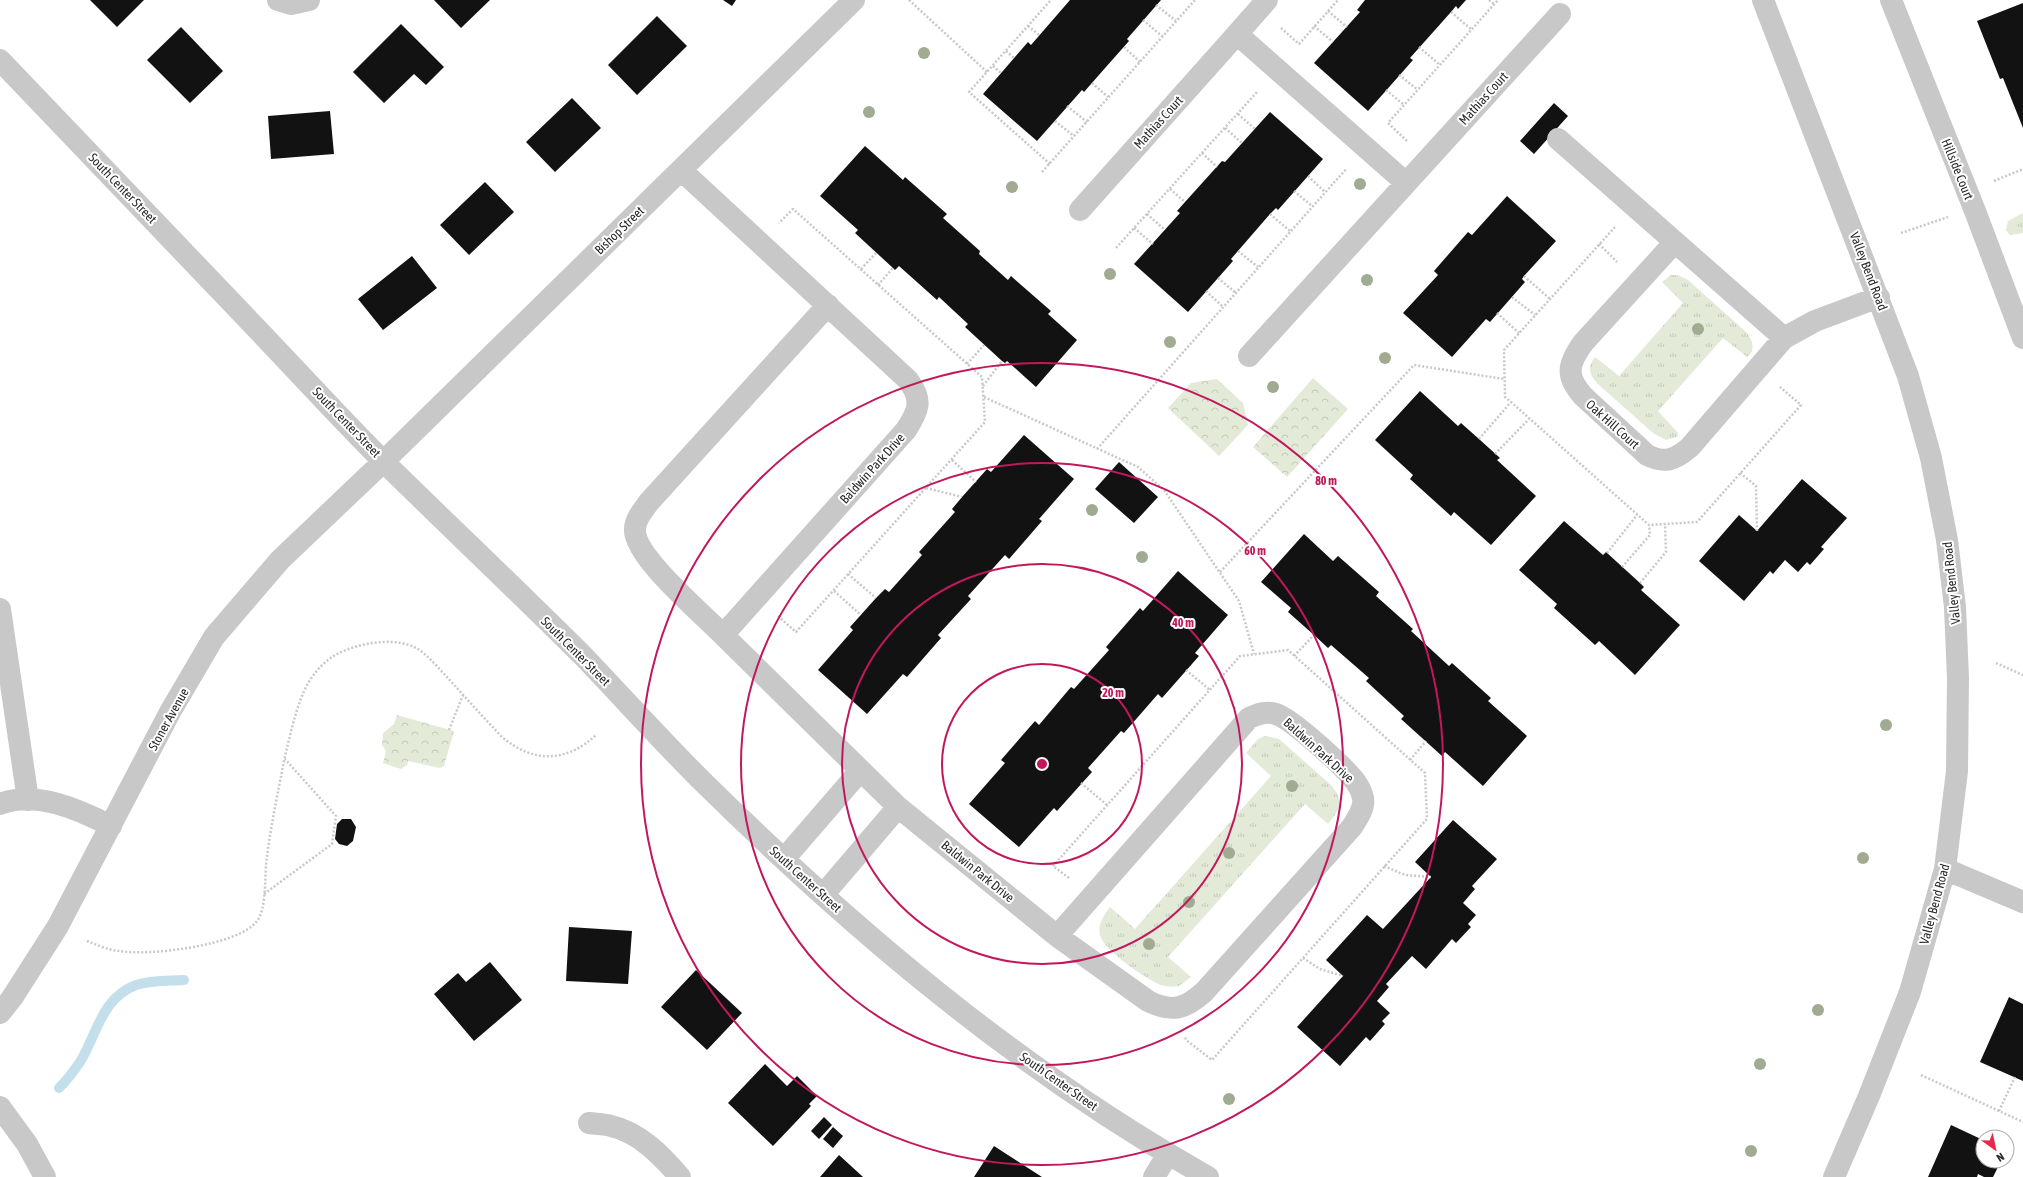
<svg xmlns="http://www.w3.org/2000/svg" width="2023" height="1177" font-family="'Asap Condensed',sans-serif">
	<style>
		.grass { fill: url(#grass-tufts) }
		.forest { fill: url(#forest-crowns) }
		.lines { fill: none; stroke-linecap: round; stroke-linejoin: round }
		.stream { stroke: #c3dfeb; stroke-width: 10 }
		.building { fill: #121212 }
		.path { stroke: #c8c8c8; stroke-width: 2.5; stroke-dasharray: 2 2; stroke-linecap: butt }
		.minor { stroke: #c8c8c8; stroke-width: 22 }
		.tree { fill: #a0ab92 }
		.ring { fill: none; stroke: #c2185b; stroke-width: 2 }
		.labels { text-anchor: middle; stroke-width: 4; stroke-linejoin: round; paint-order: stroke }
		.street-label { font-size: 13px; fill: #2b2b2b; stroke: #fff }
		.centre { fill: #c2185b; stroke: #fff; stroke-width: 2 }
		.ring-label { font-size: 12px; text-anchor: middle; font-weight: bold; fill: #c2185b; stroke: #fff; stroke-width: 4; stroke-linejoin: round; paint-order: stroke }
	</style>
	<defs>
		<pattern id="grass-tufts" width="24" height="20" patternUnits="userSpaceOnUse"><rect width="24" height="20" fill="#e3ead8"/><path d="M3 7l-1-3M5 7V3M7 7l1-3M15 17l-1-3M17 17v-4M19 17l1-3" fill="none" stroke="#c3c9ba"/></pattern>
		<pattern id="forest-crowns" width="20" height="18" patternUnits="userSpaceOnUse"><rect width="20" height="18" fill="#e3ead8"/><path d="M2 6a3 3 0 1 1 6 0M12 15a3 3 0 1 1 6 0" fill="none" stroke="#c3c9ba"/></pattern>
	</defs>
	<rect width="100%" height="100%" fill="#fff"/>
	<!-- grass -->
	<path class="grass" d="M2023 213V233L2010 235 2006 230 2008 221Z
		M1671 275H1678L1688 280 1746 332C1752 339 1757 350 1747 357L1723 338 1658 411 1678 433 1677 437 1666 440 1653 433 1599 385C1590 376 1586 368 1595 357L1619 376 1683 303 1662 282Z
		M1265 736 1279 739 1331 785C1344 801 1341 809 1328 824L1305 804 1168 957 1191 977 1179 986C1173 987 1167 987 1161 985 1146 979 1103 950 1100 935 1097 925 1104 915 1110 907L1135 929 1271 776 1246 753 1258 739Z"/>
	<!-- forest -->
	<path class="forest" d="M1313 378 1348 409 1287 477 1253 447Z
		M1217 379 1243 403 1248 425 1219 456 1168 408 1191 383Z
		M397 715 454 731 444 766 440 768 408 761 407 765 401 769 383 763 386 751 382 745 383 733 394 724Z"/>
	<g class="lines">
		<!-- stream -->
		<path class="stream" d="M59 1088C67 1080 74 1071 80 1062 97 1035 101 998 136 985 151 980 168 981 184 980"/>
	</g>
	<!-- building -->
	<path class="building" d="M90 0H144L117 27Z
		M434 0H490L461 28Z
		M723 0H736L732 6Z
		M1070 0H1161L1127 39 1129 41 1106 67 1084 92 1082 90 1037 141 983 94 1028 42 1031 45Z
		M1365 0H1466L1458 9 1456 6 1451 12 1410 58 1413 60 1368 111 1314 63 1360 12 1357 10Z
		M2023 3V128L2003 78 2000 79 1977 21Z
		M657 16 687 46 637 95 608 65Z
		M401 24 444 67 426 85 414 74 384 103 353 72Z
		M181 27 223 71 190 103 147 60Z
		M572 98 601 128 555 172 526 142Z
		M1554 103 1568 116 1534 154 1520 141Z
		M330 111 334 154 271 159 268 116Z
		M1270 112 1323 159 1278 210 1276 208 1270 214 1231 259 1233 261 1188 312 1134 264 1180 213 1177 211 1185 202 1222 161 1225 162Z
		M865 146 903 180 905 177 947 214 943 218 980 251 979 254 1008 280 1011 276 1051 311 1048 314 1077 340 1036 387 1007 361 1005 363 1002 361 965 327 968 324 939 297 937 300 899 266 895 270 893 268 855 233 858 230 820 196Z
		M485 182 514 212 469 255 440 225Z
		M1507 196 1556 241 1524 276 1522 279 1525 282 1490 322 1486 319 1452 357 1403 313 1438 275 1434 271 1468 232 1472 235Z
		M412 256 437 288 383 330 358 299Z
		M1420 391 1458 426 1461 423 1479 439 1500 458 1497 460 1536 496 1491 545 1454 512 1451 516 1410 479 1413 475 1375 440Z
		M1024 435 1074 479 1039 519 1042 521 1009 559 1005 555 968 596 971 599 938 635 941 638 907 677 903 674 867 714 818 670 853 630 850 627 876 598 885 589 889 592 922 555 919 552 955 512 952 509 962 497 987 469 991 472Z
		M1119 462 1158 497 1134 523 1095 489Z
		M1802 479 1847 518 1821 547 1824 549 1810 565 1807 562 1798 572 1785 560 1773 574 1770 571 1744 601 1699 561 1739 515 1757 531Z
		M1564 521 1603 555 1606 552 1640 583 1644 587 1641 590 1680 625 1635 675 1599 641 1595 645 1554 608 1557 604 1519 570Z
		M1304 534 1333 561 1338 556 1379 592 1376 596 1413 629 1411 631 1449 666 1452 663 1491 698 1488 701 1527 736 1483 786 1445 752 1442 756 1401 719 1404 716 1366 681 1369 678 1331 645 1328 648 1314 635 1288 612 1291 608 1261 582Z
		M1178 571 1228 615 1195 653 1199 656 1162 698 1158 694 1124 733 1121 731 1088 768 1092 772 1057 811 1054 808 1019 847 969 804 1005 763 1001 760 1035 721 1039 725 1071 687 1074 689 1109 650 1106 647 1140 608 1143 611Z
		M342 819H351L356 827 353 841 347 846 339 844 335 839 337 824Z
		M1453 820 1497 859 1472 886 1475 889 1463 903 1476 915 1468 924 1471 927 1456 943 1452 939 1426 969 1412 956 1386 984 1389 987 1377 1001 1390 1013 1382 1021 1385 1024 1370 1041 1366 1037 1340 1066 1297 1027 1343 976 1326 960 1367 915 1383 929 1431 877 1415 862Z
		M569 927 632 931 628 984 566 981Z
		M490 962 522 1000 474 1041 434 994 458 973 466 982Z
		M696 970 742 1013 707 1050 661 1007Z
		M2009 997 2023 1004V1081L1980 1062Z
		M765 1064 787 1086 797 1076 817 1096 809 1104 811 1106 773 1146 728 1103Z
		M824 1117 832 1125 819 1139 811 1131Z
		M1951 1125 1983 1140V1161H1994L2000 1163 1993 1177H1984L1978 1174 1977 1177H1928Z
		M833 1127 843 1136 833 1148 823 1139Z
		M994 1146 1042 1177H974Z
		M839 1155 862 1176 863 1177H820Z"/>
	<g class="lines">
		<!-- path -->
		<path class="path" d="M909 0 987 72
			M1489 0 1494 4
			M1156 5 1176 21
			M1328 11 1347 27
			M1451 12 1472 30
			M1143 20 1163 37
			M1028 26 1039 35
			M1314 26 1333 42
			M1281 28 1299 44 1338 0
			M1124 47 1140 62
			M1419 47 1440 65
			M1006 51 1015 59
			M993 66 1001 73
			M1399 75 1418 90
			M1092 83 1108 97
			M1386 90 1404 105
			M1067 106 1087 122
			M1238 114 1255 129
			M1055 121 1074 136
			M1225 128 1242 143
			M1407 141 1388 123 1498 0
			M1202 153 1217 167
			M1050 164 969 92 1051 0
			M1042 172 1195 0
			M1308 176 1325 192
			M1994 181 2023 169
			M1170 189 1185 202
			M1294 191 1312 206
			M1147 214 1165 230
			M1270 214 1290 231
			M1615 227 1504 350 1505 397 1511 402 1649 525 1697 522 1801 405 1780 387
			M1134 228 1153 244
			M1901 233 1948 217
			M1599 244 1617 262
			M1116 248 1258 91
			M1238 251 1258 267
			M861 269 876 253
			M1524 276 1550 299
			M1218 278 1236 293
			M878 285 893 268
			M1206 291 1223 307
			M1512 297 1535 315
			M1497 313 1519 333
			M967 364 984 345
			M983 386 1002 361
			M984 397 1138 467 1164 490 1239 601 1254 654
			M1479 439 1511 402
			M1097 449 1347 168
			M1495 454 1529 419
			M952 460 976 482
			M1740 473 1756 486 1757 531
			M926 488 962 497
			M1607 553 1637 515
			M1622 567 1650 535 1649 525
			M1220 572 1414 365 1504 379
			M848 574 876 598
			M1640 583 1666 552 1665 524
			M834 591 861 615
			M778 616 796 632 985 422 982 377 793 209 779 223
			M1294 656 1314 635
			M1996 663 2023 675
			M1186 670 1210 690
			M449 730 463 695
			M1410 760 1426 741
			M1081 783 1107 805
			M1384 866 1405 875 1431 877
			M1069 878 1053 866 1240 656 1288 650 1425 773 1427 819 1212 1060 1186 1040 1185 1036
			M264 894 332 844 336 816 285 759
			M87 941C97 945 108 950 119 951 149 956 238 946 257 921 266 910 265 880 266 865 270 829 278 792 285 756 291 732 296 707 307 685 316 669 329 656 346 650 366 642 398 637 418 649 429 656 438 668 447 677 465 697 483 717 502 737 533 763 566 763 596 735
			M1303 958 1320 969 1343 976
			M1921 1075 2023 1122
			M1999 1111 2015 1077"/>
		<!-- minor -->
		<path class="minor" d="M278 0 291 4 309 0
			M1267 0 1237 34 1406 183
			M1763 0 1908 376 1931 458 1947 540 1955 607 1958 678 1957 771 1945 869 1910 992 1869 1096 1834 1177
			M1891 0 1975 211 2023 338
			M0 60C86 150 172 240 258 330 300 374 341 419 384 462 451 528 519 592 586 659 624 699 661 740 700 779 853 930 1021 1072 1208 1177
			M1558 139 1784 338
			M681 170 908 380C923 400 919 410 906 430L723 635 898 807 1057 936 1148 1001C1172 1013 1185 1009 1204 992L1352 827C1357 819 1365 808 1363 798 1362 794 1360 788 1357 784 1347 769 1292 719 1276 714 1266 711 1258 714 1249 718L1057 936
			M1080 210 1237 34
			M1675 242 1583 343C1568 364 1565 376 1583 396L1647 455C1665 464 1675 460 1690 447L1784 338 1815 321 1879 297
			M1249 356 1560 14
			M0 609 28 800
			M723 635C703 614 633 556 635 529 635 519 644 509 649 502L828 305
			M0 804C36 790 80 810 111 826
			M784 859 860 771
			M1945 869 2023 902
			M823 895 898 807
			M0 1013 12 998 58 926 170 712 214 637 280 560 384 461 854 0
			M0 1107 27 1144 45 1177
			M589 1123C596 1124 604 1124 611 1126 639 1132 662 1156 680 1177
			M1154 1177 1168 1154"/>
	</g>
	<!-- trees -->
	<g class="tree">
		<circle cx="924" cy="53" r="6"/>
		<circle cx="869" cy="112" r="6"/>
		<circle cx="1360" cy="184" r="6"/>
		<circle cx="1012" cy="187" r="6"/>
		<circle cx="1110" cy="274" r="6"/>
		<circle cx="1367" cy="280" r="6"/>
		<circle cx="1698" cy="329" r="6"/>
		<circle cx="1170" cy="342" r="6"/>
		<circle cx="1385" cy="358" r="6"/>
		<circle cx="1273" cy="387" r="6"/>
		<circle cx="1092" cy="510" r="6"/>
		<circle cx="1142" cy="557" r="6"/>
		<circle cx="1886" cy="725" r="6"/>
		<circle cx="1292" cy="786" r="6"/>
		<circle cx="1229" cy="853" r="6"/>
		<circle cx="1863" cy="858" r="6"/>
		<circle cx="1189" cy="902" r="6"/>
		<circle cx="1149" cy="944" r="6"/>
		<circle cx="1818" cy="1010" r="6"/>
		<circle cx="1760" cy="1064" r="6"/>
		<circle cx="1229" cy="1099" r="6"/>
		<circle cx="1751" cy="1151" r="6"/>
	</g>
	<!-- distance rings -->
	<g class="ring">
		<circle cx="1042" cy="764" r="100"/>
		<circle cx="1042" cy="764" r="200"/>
		<circle cx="1042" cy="764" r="301"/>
		<circle cx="1042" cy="764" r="401"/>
	</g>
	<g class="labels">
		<!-- street labels -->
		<g class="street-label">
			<text transform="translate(1483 98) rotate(-48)" y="5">Mathias Court</text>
			<text transform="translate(1158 122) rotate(-48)" y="5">Mathias Court</text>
			<text transform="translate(1958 169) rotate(68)" y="5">Hillside Court</text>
			<text transform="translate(123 188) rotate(46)" y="5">South Center Street</text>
			<text transform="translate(619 230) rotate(-44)" y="5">Bishop Street</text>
			<text transform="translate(1869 271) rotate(69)" y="5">Valley Bend Road</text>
			<text transform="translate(347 422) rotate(46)" y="5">South Center Street</text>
			<text transform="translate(1613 424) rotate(42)" y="5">Oak Hill Court</text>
			<text transform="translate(872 468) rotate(-48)" y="5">Baldwin Park Drive</text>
			<text transform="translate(1951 583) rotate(-96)" y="5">Valley Bend Road</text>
			<text transform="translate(576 651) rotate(45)" y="5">South Center Street</text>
			<text transform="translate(168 719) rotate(-61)" y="5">Stoner Avenue</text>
			<text transform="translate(1319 750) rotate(42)" y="5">Baldwin Park Drive</text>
			<text transform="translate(978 871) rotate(39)" y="5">Baldwin Park Drive</text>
			<text transform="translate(806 879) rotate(42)" y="5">South Center Street</text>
			<text transform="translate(1934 904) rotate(-75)" y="5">Valley Bend Road</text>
			<text transform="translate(1059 1081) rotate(35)" y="5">South Center Street</text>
		</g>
	</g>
	<circle cx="1042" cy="764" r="6" class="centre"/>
	<g class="ring-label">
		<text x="1326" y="485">80 m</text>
		<text x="1255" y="555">60 m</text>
		<text x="1183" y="627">40 m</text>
		<text x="1113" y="697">20 m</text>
	</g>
	<!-- north arrow -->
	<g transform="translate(1995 1149) rotate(147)"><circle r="19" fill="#ffffff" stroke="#aaaaaa"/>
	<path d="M0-3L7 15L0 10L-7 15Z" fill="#e82848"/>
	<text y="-6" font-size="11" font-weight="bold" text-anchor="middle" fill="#2b2b2b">N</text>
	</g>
</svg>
